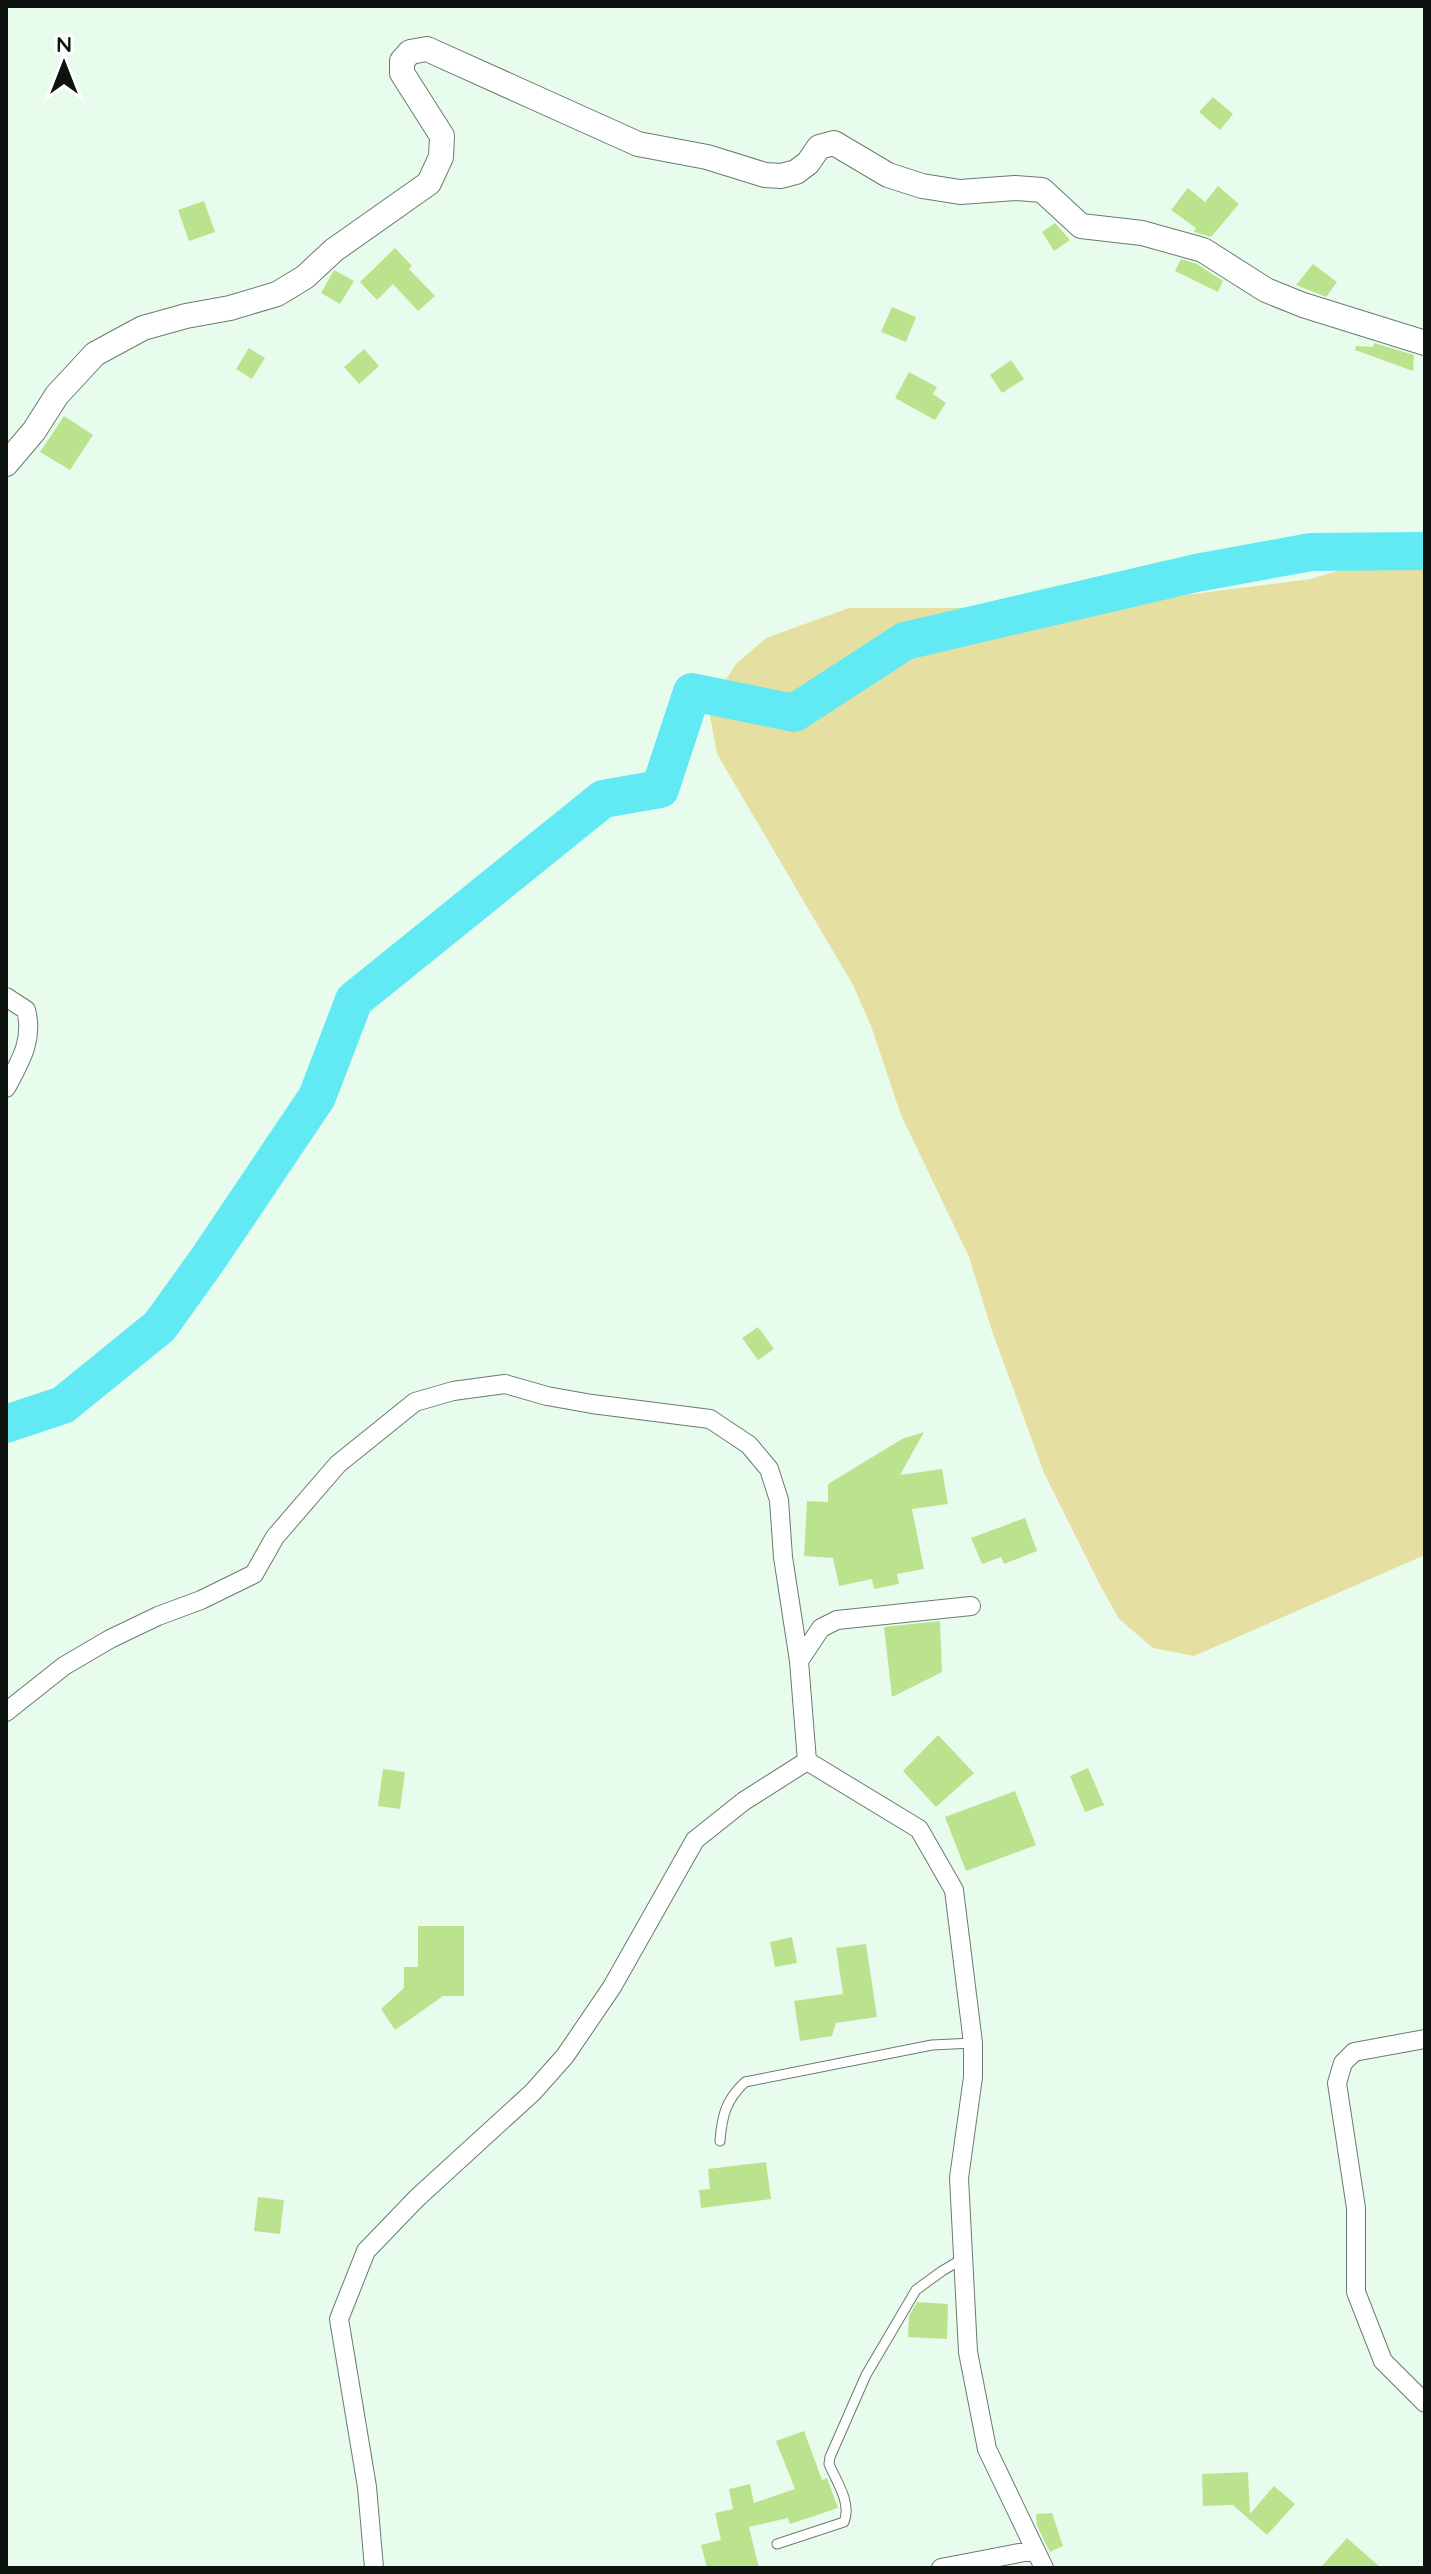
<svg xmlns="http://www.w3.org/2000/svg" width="1431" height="2574" font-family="Quicksand,sans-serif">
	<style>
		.green { fill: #e5e0a2 }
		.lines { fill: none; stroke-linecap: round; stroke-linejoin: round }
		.river { stroke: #61e9f4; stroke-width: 38 }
		.building { fill: #bbe38e }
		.lane-casing { stroke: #6a7b6e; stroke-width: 11 }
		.street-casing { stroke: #6a7b6e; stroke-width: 20 }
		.secondary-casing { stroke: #6a7b6e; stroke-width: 26 }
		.lane { stroke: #fff; stroke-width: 9 }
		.street { stroke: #fff; stroke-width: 18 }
		.secondary { stroke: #fff; stroke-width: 24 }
	</style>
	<rect width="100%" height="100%" fill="#e8fced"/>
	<!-- green -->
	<path class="green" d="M1425 543V1555L1194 1656 1153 1648 1119 1619 1100 1585 1044 1473 992 1331 969 1257 901 1115 871 1026 853 985 717 754 710 716 714 698 736 664 766 638 849 608H1082L1311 579Z"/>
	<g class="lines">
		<!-- river -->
		<path class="river" d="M6 1424 63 1405 160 1326 208 1259 317 1097 354 1000 603 799 660 789 692 692 794 713 905 641 1196 573 1311 552 1425 551"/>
	</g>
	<!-- building -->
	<path class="building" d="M1213 97 1233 114 1220 130 1199 112Z
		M1218 186 1239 204 1211 237 1194 232 1196 228 1171 210 1188 188 1205 202Z
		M204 201 215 232 189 241 178 210Z
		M1055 223 1070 240 1054 251 1042 232Z
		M395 248 412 266 409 269 435 296 418 311 393 284 377 300 360 282Z
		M1181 259 1197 264 1223 281 1218 292 1175 271Z
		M1313 264 1337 282 1326 297 1296 285Z
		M334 270 354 281 340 304 321 293Z
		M892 307 916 317 906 342 881 332Z
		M1374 343 1414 355 1413 371 1355 350 1356 346 1373 347Z
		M249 348 265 358 252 379 236 369Z
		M364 349 379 366 359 384 344 367Z
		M1011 360 1024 379 1002 393 990 375Z
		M909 372 937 387 933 394 946 403 935 420 895 398Z
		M64 416 93 435 70 470 40 452Z
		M758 1327 774 1349 758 1360 742 1338Z
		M924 1432 900 1475 942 1469 948 1504 912 1509 924 1569 897 1574 899 1584 874 1589 872 1579 839 1586 833 1558 804 1556 807 1501 828 1502V1484L902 1439Z
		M1025 1518 1037 1551 1004 1564 1001 1557 982 1564 971 1538Z
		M940 1621 942 1672 892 1697 884 1627Z
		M938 1735 974 1773 936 1807 903 1771Z
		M1088 1768 1104 1805 1085 1812 1070 1776Z
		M383 1769 405 1772 400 1809 378 1806Z
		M1015 1791 1036 1845 966 1871 945 1817Z
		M418 1926H464V1996H443L395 2030 381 2009 404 1988V1967H418Z
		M792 1937 797 1963 775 1967 770 1942Z
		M866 1944 877 2017 836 2023 832 2036 800 2041 794 2001 843 1994 836 1948Z
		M766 2162 771 2199 701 2208 699 2190 710 2189 708 2169Z
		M258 2197 284 2200 280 2234 254 2231Z
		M917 2302 948 2304 947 2339 908 2337 909 2316Z
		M804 2431 822 2480 827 2478 838 2508 790 2524 788 2518 749 2527 759 2568H707L701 2545 721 2540 715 2513 733 2509 729 2489 750 2484 754 2503 795 2489 776 2441Z
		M1248 2472 1250 2514 1274 2486 1295 2504 1267 2535 1233 2505 1203 2506 1202 2474Z
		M1052 2513 1063 2546 1050 2552 1037 2526 1036 2514Z
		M1347 2538 1381 2568H1320Z"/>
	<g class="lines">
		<defs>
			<path id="lane" d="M720 2141C722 2115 726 2100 745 2082L932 2045 973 2043
				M777 2544 844 2522C852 2503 836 2481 829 2464L830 2457 866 2375 916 2290 942 2271 964 2258"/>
			<path id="street" d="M6 997 26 1010C34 1040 20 1062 6 1088
				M799 1661 821 1628 837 1620 971 1606
				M6 1712 64 1666 110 1639 158 1616 201 1600 254 1574 275 1537 338 1464 415 1402 453 1391 505 1384 547 1396 592 1404 710 1419 749 1445 769 1469 779 1500 783 1557 799 1661 807 1761 919 1829 954 1890 973 2043V2077L959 2178 968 2352 987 2449 1044 2568
				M1425 2039 1354 2052 1343 2063 1337 2083 1356 2208V2292L1383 2361 1425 2403
				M374 2568 367 2487 339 2319 366 2251 417 2198 533 2092 565 2056 612 1987 695 1840 744 1801 807 1761
				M941 2568 1035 2550"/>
			<path id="secondary" d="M6 464 34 431 57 395 95 354 143 328 186 316 230 308 277 294 305 277 334 250 429 183 441 157 442 136 402 73V61L410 52 427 49 638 144 707 157 765 175 781 176 796 172 808 163 819 147 834 143 888 175 922 186 960 192 1015 188 1042 190 1081 226 1142 233 1203 250 1266 290 1303 305 1425 343"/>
		</defs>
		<!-- lane casing -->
		<use href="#lane" class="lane-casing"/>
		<!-- street casing -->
		<use href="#street" class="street-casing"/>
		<!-- secondary casing -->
		<use href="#secondary" class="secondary-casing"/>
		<!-- lane -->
		<use href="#lane" class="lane"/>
		<!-- street -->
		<use href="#street" class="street"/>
		<!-- secondary -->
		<use href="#secondary" class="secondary"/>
	</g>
	<!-- border -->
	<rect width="1431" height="2574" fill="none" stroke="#0d130e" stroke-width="16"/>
	<!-- north arrow -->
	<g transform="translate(64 64)" stroke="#ffffff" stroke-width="6" paint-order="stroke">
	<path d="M0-6L14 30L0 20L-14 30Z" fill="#0d130e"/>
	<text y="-12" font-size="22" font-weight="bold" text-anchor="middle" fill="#0d130e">N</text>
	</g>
</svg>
